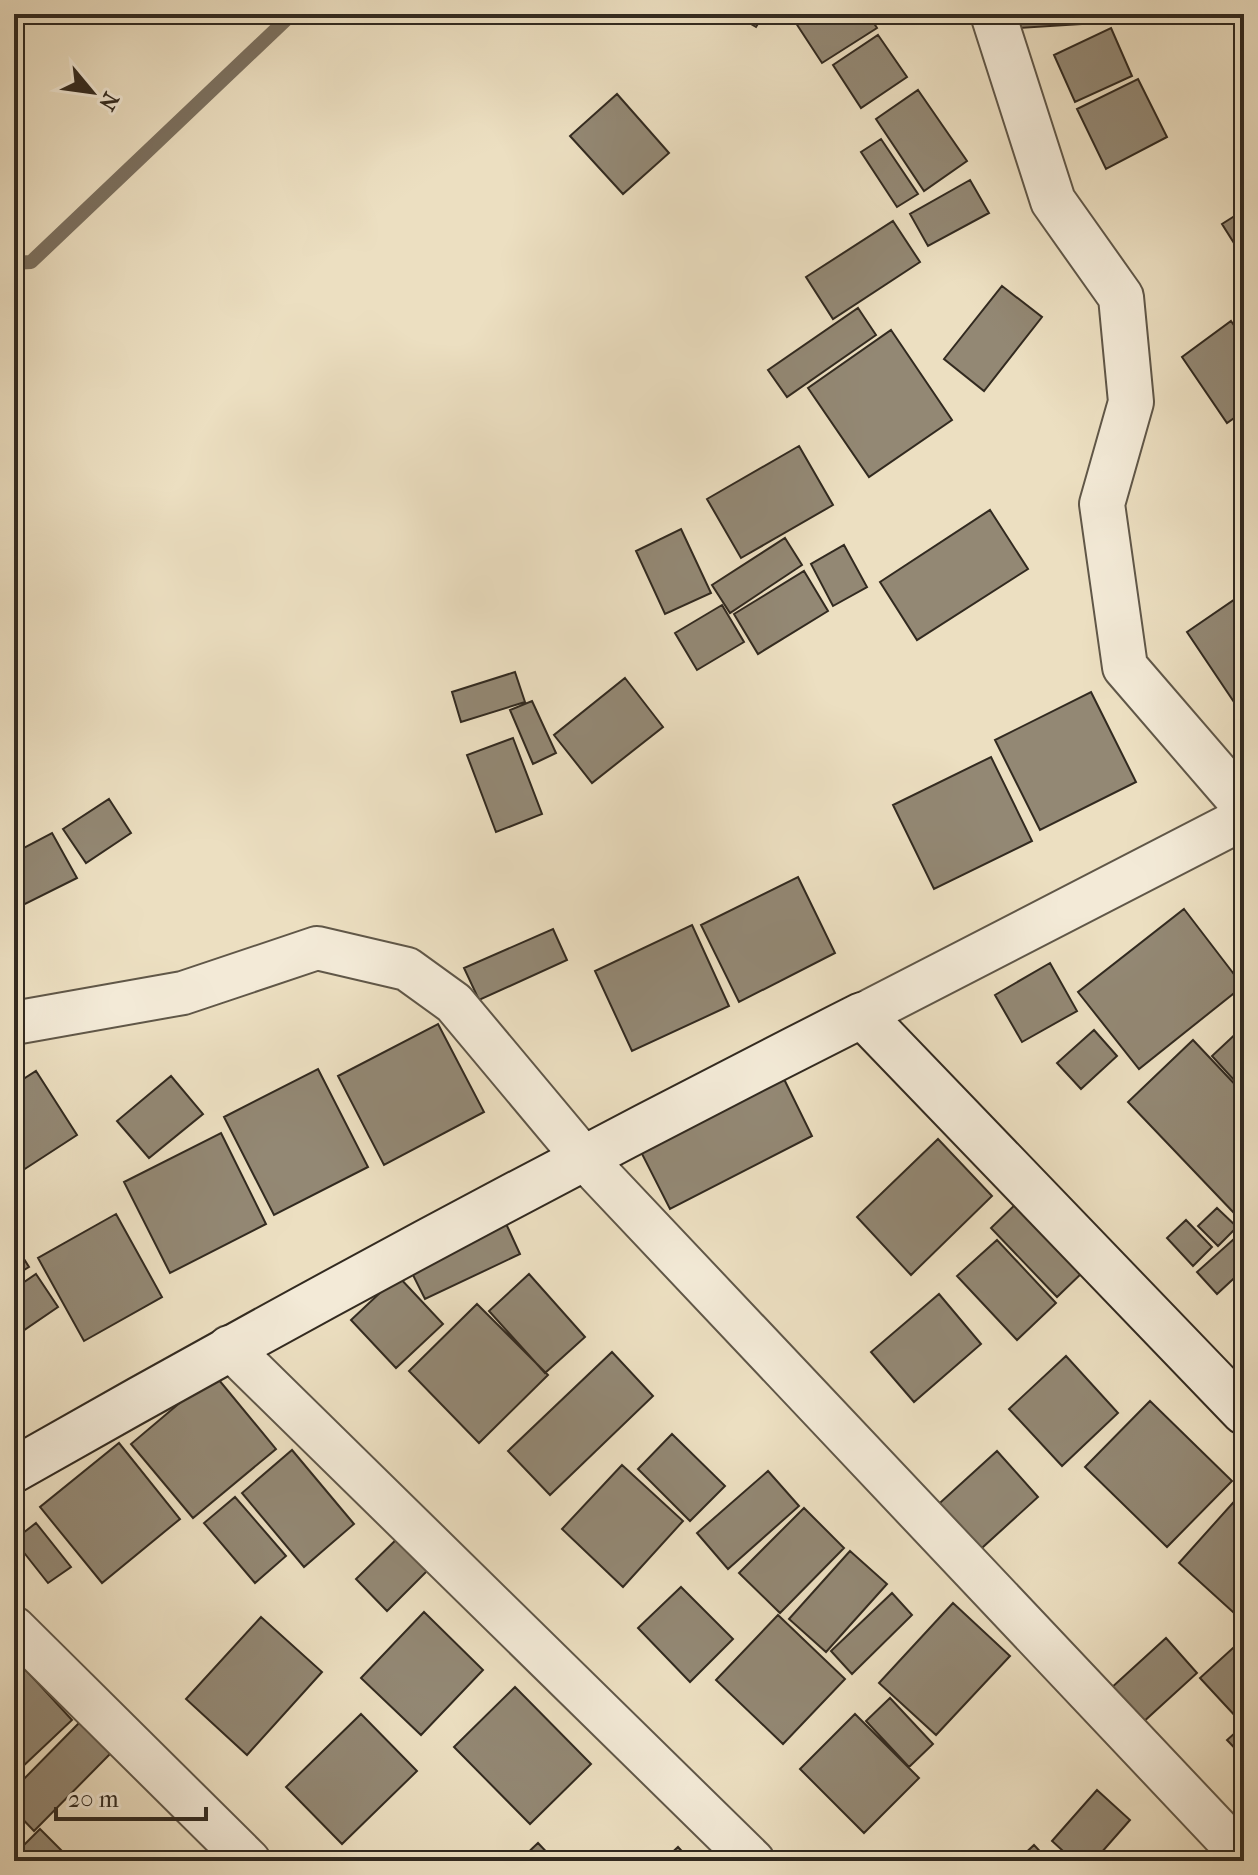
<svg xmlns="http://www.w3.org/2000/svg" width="1258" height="1875" font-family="'IM FELL French Canon',serif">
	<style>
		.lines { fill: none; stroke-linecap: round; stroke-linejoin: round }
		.stream { stroke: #7c7160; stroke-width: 14 }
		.building { fill: #938874; stroke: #322a20; stroke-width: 2 }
		.minor-casing { stroke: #605748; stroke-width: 46 }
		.tertiary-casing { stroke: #605748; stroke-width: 48 }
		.secondary-casing { stroke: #322a20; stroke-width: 48 }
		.minor { stroke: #f3ead7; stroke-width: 42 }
		.tertiary { stroke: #f3ead7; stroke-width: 44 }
		.secondary { stroke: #f3ead7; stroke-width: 44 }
	</style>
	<rect width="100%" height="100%" fill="#ecdfc1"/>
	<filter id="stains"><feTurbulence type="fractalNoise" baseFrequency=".0025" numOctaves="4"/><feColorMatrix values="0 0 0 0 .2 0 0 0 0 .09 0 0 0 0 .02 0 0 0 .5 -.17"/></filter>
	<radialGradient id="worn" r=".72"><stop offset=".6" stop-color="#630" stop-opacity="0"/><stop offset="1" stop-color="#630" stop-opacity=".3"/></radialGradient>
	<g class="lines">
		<!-- stream -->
		<path class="stream" d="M14 263 31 262 292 14"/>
	</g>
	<!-- building -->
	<path class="building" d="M734 14H764L756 27Z
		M790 14H868L877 28 822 63Z
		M1018 14H1097V23L1019 28Z
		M1111 28 1132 76 1075 102 1054 55Z
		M878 35 907 77 861 108 833 65Z
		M1138 79 1167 137 1106 169 1077 109Z
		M918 90 967 161 924 191 876 119Z
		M617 94 669 153 623 194 570 136Z
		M881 139 918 194 897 207 861 152Z
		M970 180 989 213 928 246 910 214Z
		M1244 210V259L1222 224Z
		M893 221 920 262 833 319 806 277Z
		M1002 286 1042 317 984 391 944 359Z
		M858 308 876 335 787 397 768 370Z
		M1231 321 1244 340V411L1227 423 1182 357Z
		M891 330 952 420 869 477 808 388Z
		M799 446 833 505 741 558 707 499Z
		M990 510 1028 569 917 640 880 582Z
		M681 529 711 593 665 614 636 551Z
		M785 538 802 565 730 613 712 585Z
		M844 545 867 587 833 606 811 564Z
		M804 571 828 611 758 654 734 614Z
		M1244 593V717L1187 632Z
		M722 605 744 642 697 670 675 633Z
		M515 672 525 702 461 722 452 692Z
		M625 678 663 727 592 783 554 735Z
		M1091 692 1136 782 1040 830 995 740Z
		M532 701 556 753 533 764 510 710Z
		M513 738 542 814 496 832 467 755Z
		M991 757 1032 841 934 889 893 805Z
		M109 799 131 833 86 863 63 829Z
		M52 833 77 878 19 907 14 897V853Z
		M798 877 835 953 739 1002 701 925Z
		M1184 909 1243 986 1139 1069 1078 992Z
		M692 925 729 1006 632 1051 595 971Z
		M553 929 567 960 479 1000 464 968Z
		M1050 963 1077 1011 1022 1042 995 995Z
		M438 1024 484 1112 384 1165 338 1076Z
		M1243 1027H1244V1091L1212 1056Z
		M1094 1030 1117 1056 1081 1089 1057 1063Z
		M1193 1040 1244 1094V1206L1235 1214 1128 1102Z
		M318 1069 368 1167 274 1215 224 1117Z
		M36 1071 77 1135 14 1176V1085Z
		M782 1075 812 1136 670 1209 639 1148Z
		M171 1076 203 1114 149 1158 117 1121Z
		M221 1133 266 1224 170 1273 124 1182Z
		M938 1139 992 1196 911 1275 857 1217Z
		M1020 1200 1086 1269 1057 1297 991 1228Z
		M1217 1208 1237 1227 1218 1246 1198 1226Z
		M116 1214 162 1297 84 1341 38 1258Z
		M502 1215 520 1254 425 1299 406 1261Z
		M1186 1220 1212 1247 1193 1266 1167 1238Z
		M1244 1230V1269L1217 1294 1197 1272Z
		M997 1240 1056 1303 1017 1340 957 1276Z
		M14 1243 29 1267 14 1276Z
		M36 1274 58 1307 14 1337V1289Z
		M529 1274 585 1337 545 1373 489 1311Z
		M398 1276 443 1324 396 1368 351 1320Z
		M939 1294 981 1344 914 1402 871 1352Z
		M477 1304 548 1375 479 1443 409 1371Z
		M612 1352 653 1396 550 1495 508 1451Z
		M1066 1356 1118 1413 1062 1466 1009 1409Z
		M214 1374 276 1449 193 1518 131 1444Z
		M1150 1401 1232 1481 1167 1547 1085 1467Z
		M672 1434 725 1486 690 1521 638 1469Z
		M119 1443 180 1519 102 1583 40 1507Z
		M292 1450 354 1524 304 1567 242 1493Z
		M997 1451 1038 1497 972 1557 931 1511Z
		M622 1465 683 1521 623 1587 562 1529Z
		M768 1471 799 1506 728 1569 697 1533Z
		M1240 1495 1244 1499V1622L1179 1563Z
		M235 1497 286 1556 255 1583 204 1523Z
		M804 1508 844 1548 780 1613 739 1573Z
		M36 1523 71 1567 48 1583 14 1540Z
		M404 1532 435 1563 387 1611 356 1579Z
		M850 1551 887 1584 826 1652 789 1619Z
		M681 1587 733 1639 690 1682 638 1628Z
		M892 1593 912 1615 852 1674 831 1651Z
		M953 1603 1010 1656 936 1735 879 1683Z
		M424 1612 483 1670 421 1735 361 1678Z
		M778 1615 845 1679 783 1744 716 1680Z
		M261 1617 322 1672 247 1755 186 1699Z
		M1166 1638 1197 1673 1141 1724 1110 1689Z
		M1244 1638V1713L1238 1719 1200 1678Z
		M14 1657 72 1720 19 1770 14 1764Z
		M515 1687 591 1764 530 1824 454 1747Z
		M890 1698 933 1744 909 1767 866 1721Z
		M361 1714 417 1771 342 1844 286 1787Z
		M855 1714 919 1778 864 1833 800 1769Z
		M80 1722 111 1753 34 1831 14 1810V1789Z
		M1244 1725V1758L1227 1740Z
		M1097 1790 1130 1820 1094 1861H1074L1052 1841Z
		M40 1829 72 1861H14V1855Z
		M538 1843 555 1861H519Z
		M1034 1845 1049 1861H1017Z
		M678 1847 691 1861H663Z"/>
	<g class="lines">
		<defs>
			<path id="minor" d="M862 1015 1244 818
				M14 1023 183 993 317 948 407 969 454 1003 582 1156 1244 1857
				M229 1347 753 1861
				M14 1628 249 1861"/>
			<path id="tertiary" d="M993 14 1053 201 1121 297 1131 402 1102 504 1125 667 1244 805"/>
			<path id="secondary" d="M14 1470C293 1311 575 1160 862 1015L1244 1412"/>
		</defs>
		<!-- minor casing -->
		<use href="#minor" class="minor-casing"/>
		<!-- tertiary casing -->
		<use href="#tertiary" class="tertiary-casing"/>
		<!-- secondary casing -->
		<use href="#secondary" class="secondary-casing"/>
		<!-- minor -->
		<use href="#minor" class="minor"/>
		<!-- tertiary -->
		<use href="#tertiary" class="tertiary"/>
		<!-- secondary -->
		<use href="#secondary" class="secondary"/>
	</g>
	<!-- margin -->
	<rect width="1258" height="1875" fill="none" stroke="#ecdfc1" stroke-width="48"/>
	<rect x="16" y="16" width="1226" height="1843" fill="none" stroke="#322a20" stroke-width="4"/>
	<rect x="24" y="24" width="1210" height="1827" fill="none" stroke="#322a20" stroke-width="2"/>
	<!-- north arrow -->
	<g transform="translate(92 92) rotate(119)" stroke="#f3ead7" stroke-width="6" paint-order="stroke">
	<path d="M0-6L14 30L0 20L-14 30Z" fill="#322a20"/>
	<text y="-12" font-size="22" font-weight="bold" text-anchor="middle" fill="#322a20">N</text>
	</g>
	<!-- scale -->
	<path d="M56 1807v12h150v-12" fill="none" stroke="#322a20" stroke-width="4"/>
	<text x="68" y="1807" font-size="24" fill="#322a20" stroke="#f3ead7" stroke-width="6" paint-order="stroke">20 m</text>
	<rect width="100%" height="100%" filter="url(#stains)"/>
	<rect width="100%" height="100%" fill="url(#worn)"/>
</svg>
